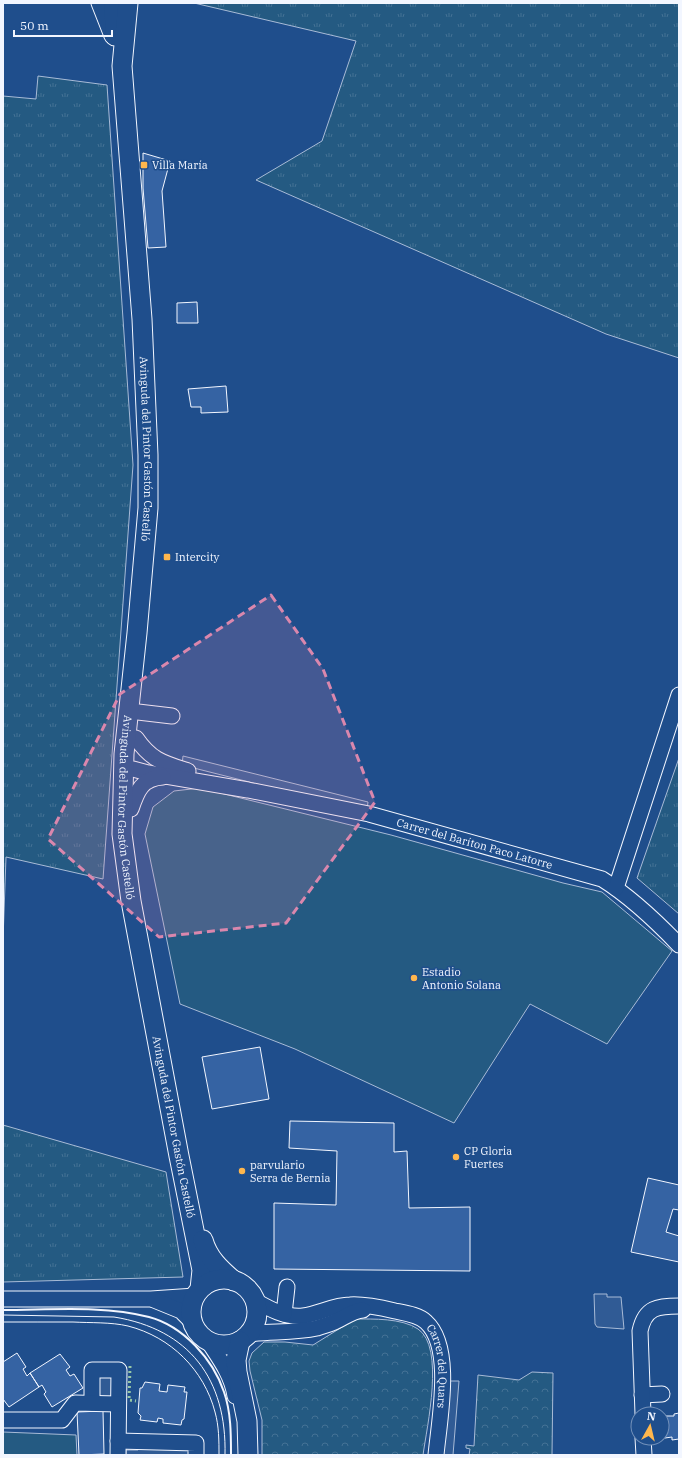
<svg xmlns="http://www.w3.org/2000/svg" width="682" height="1458" font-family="'IBM Plex Serif',serif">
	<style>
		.grass { fill: url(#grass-tufts); stroke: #a8bbd7 }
		.park { fill: url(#park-crowns); stroke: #a8bbd7 }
		.garden { fill: #245a82; stroke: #a8bbd7 }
		.parking { fill: #305b95; stroke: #a8bbd7 }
		.building { fill: #3563a3; stroke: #f2f6ff }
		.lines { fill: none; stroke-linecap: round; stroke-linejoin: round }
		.minor-casing { stroke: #f2f6ff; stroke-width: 17 }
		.major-casing { stroke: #f2f6ff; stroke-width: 21 }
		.minor { stroke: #1f4e8c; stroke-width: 15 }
		.major { stroke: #1f4e8c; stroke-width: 19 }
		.tram { stroke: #f2f6ff; stroke-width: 1 }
		.hedge { stroke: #97c8a6; stroke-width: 3; stroke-dasharray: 2 3; stroke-linecap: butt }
		.wall { stroke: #f2f6ff; stroke-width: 2 }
		.marked { fill: #da87ad; fill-opacity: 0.2; stroke: #da87ad; stroke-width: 3; stroke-dasharray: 8 5; stroke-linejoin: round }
		.poi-dot { fill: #ffb74d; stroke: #1f4e8c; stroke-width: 1.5 }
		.labels { text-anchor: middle; stroke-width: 3; stroke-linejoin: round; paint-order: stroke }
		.poi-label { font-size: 11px; fill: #f2f6ff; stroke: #1f4e8c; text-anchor: start }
		.street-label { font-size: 11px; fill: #f2f6ff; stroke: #1f4e8c }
	</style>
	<defs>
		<pattern id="grass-tufts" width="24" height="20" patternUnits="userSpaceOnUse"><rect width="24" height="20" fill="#245a82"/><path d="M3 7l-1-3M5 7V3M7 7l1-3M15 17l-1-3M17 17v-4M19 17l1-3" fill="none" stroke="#447295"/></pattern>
		<pattern id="park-crowns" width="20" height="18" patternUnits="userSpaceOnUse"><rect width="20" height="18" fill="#245a82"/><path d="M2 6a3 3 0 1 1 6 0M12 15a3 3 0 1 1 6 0" fill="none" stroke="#447295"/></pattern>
	</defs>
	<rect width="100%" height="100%" fill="#1f4e8c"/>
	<!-- grass -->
	<path class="grass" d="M194 3H679V358L606 334 256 180 322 141 356 41Z
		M38 76 107 85 133 465 103 879 6 857 3 940V96L36 99Z
		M679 758V914L637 878Z
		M3 1125 166 1172 183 1277 3 1282Z"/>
	<!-- park -->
	<path class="park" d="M355 1319C373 1319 402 1318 418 1329 445 1347 427 1426 423 1455H262V1420L250 1371 249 1361 252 1353 264 1342H285L313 1345Z
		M532 1372 553 1373 552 1455H469L470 1449 466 1448V1445L474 1446 478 1375 519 1380Z"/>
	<!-- garden -->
	<path class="garden" d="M200 788 391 835 563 883 602 892 672 951 607 1044 530 1004 454 1123 295 1049 180 1004 145 834 153 807 174 791Z
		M3 1432 76 1435 77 1455H3Z"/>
	<!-- parking -->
	<path class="parking" d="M183 756 368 802 367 810 261 785 182 765Z
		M594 1294H607V1297H621L624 1329 597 1327 595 1324Z
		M96 1375H115V1401L95 1400Z
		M450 1381H459L453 1455H443Z
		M138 1445 191 1446V1455H126V1450H138Z"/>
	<!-- building -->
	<path class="building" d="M143 153 170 161 162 191 166 247 148 248 143 188Z
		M197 302 198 323H177V303Z
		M226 386 228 412 201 413V407H191L188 389Z
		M260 1047 269 1099 212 1109 202 1057Z
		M290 1121 394 1123V1152L407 1151 409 1208 470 1207V1271L274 1269V1203L336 1205 337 1151 289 1148Z
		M648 1178 679 1185V1210L673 1209 666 1232 679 1236V1262L631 1252Z
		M17 1353 26 1367 23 1369 27 1376 30 1373 39 1387 9 1407 3 1399V1362Z
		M60 1354 70 1367 66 1370 70 1376 74 1374 83 1388 52 1407 44 1394 46 1392 42 1385 39 1387 30 1373Z
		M145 1382 160 1384 159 1391 167 1392 168 1385 185 1387 184 1392H187L184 1419 182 1420 181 1425 163 1423V1419L158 1418 157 1422 140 1420 141 1416 138 1413 140 1388H142Z
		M103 1411 104 1454 79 1455 77 1412Z
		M679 1413V1439L672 1440V1437L665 1438 664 1416H674V1414Z"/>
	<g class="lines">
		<defs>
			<g id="minor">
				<path d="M99 3 112 36"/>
				<path d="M138 712 172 716"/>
				<path d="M136 738C151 760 163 763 188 771"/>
				<path id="s1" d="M133 769 148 773 248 790 369 814 602 879C631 897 656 921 679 945"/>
				<path d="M131 809C137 791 142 778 163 777"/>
				<path d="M616 888 679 695"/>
				<path d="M3 1299H151L195 1296"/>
				<path d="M154 1300 181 1311 193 1323"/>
				<path id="s2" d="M254 1300C268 1308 285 1318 303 1316 319 1314 333 1305 350 1305 363 1304 382 1308 395 1311 405 1313 419 1315 426 1322 454 1347 439 1421 436 1455"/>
				<path d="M284 1314 287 1287"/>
				<path d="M248 1334C271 1331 294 1333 317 1328 322 1326 327 1325 332 1323 343 1319 351 1311 363 1310"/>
				<path d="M208 1341C219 1358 232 1375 235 1396"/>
				<path d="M642 1395 662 1394"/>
				<path d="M92 1403V1370H119L118 1455"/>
				<path d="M643 1414 640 1331C645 1307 658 1306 679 1306"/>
				<path d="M3 1420H62L75 1403 118 1404"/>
				<path d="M643 1438 644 1455"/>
				<path d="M118 1441 196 1443V1455"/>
			</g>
			<g id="major">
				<path d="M114 3 115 36"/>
				<path id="s3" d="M128 3 122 66 142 319 148 455V508L137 633 124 754 122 834 131 901 179 1156 202 1270 200 1289"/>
				<path d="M203 1240C208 1258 220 1269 234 1281"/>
				<circle cx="224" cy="1312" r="33"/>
				<path d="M240 1341 236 1360 237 1372 247 1421 248 1455"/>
			</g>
		</defs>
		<!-- minor casing -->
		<use href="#minor" class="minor-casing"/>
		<!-- major casing -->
		<use href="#major" class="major-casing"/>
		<!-- minor -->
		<use href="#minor" class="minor"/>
		<!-- major -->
		<use href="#major" class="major"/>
		<!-- tram -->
		<path class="tram" d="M3 1315 114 1317C189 1329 227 1379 225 1455
			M3 1322C26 1322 50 1322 73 1322 91 1323 111 1322 128 1326 171 1337 204 1370 215 1412 219 1426 219 1441 219 1455"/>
		<!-- hedge -->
		<path class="hedge" d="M130 1366 129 1400 136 1401"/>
		<!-- wall -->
		<path class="wall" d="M3 1310C50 1310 103 1305 149 1317 183 1326 213 1359 224 1392 231 1412 231 1434 231 1455"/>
	</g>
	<!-- marked area -->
	<path class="marked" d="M271 595 323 669 375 802 286 923 159 937 48 839 120 694Z"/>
	<!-- markers -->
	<g class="poi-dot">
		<rect x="140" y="161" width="8" height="8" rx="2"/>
		<rect x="163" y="553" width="8" height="8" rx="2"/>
		<circle cx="414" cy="978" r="4"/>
		<circle cx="456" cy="1157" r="4"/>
		<circle cx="242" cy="1171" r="4"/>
	</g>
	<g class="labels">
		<!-- poi labels -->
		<g class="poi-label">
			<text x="152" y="169">Villa María</text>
			<text x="175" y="561">Intercity</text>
			<text x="422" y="976">Estadio<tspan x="422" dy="13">Antonio Solana</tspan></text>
			<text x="464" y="1155">CP Gloria<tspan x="464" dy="13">Fuertes</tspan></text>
			<text x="250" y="1169">parvulario<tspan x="250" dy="13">Serra de Bernia</tspan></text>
		</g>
		<!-- street labels -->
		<g class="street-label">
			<text dy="4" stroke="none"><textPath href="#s3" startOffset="447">Avinguda del Pintor Gastón Castelló</textPath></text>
			<text dy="4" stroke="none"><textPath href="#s3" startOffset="807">Avinguda del Pintor Gastón Castelló</textPath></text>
			<text dy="4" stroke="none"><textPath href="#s1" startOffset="350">Carrer del Baríton Paco Latorre</textPath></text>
			<text dy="4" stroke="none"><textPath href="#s3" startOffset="1131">Avinguda del Pintor Gastón Castelló</textPath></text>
			<text dy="4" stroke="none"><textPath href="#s2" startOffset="227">Carrer del Quars</textPath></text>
		</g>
	</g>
	<!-- border -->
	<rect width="682" height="1458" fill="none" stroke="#f2f6ff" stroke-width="8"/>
	<!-- north arrow -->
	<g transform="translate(650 1426) rotate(8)"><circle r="19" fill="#1f4e8c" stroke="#7391ba"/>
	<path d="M0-3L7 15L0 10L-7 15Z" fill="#ffb74d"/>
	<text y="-6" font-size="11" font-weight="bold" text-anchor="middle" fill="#f2f6ff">N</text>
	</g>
	<!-- scale -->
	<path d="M14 30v6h98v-6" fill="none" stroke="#f2f6ff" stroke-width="2"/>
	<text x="20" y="30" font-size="12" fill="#f2f6ff" stroke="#1f4e8c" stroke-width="3" paint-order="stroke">50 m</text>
</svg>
